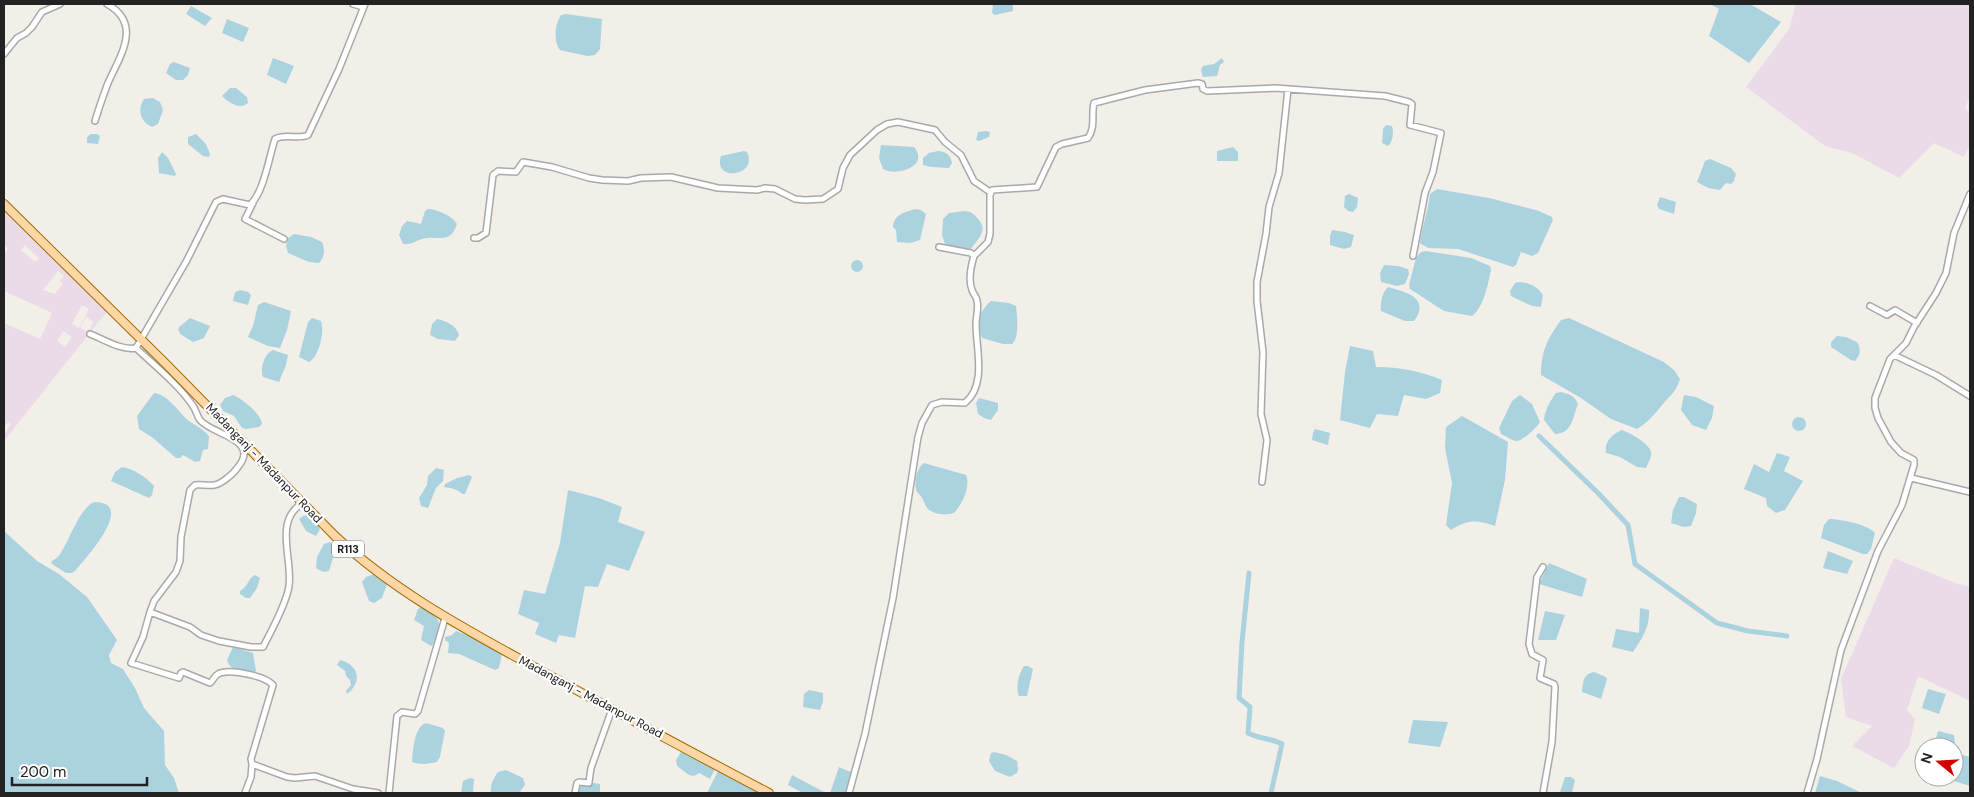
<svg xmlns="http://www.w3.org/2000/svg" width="1974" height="797" font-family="'DM Sans',sans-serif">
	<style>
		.industrial { fill: #ebdbe8; fill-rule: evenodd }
		.water { fill: #aad3df }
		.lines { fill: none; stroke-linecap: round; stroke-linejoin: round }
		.canal { stroke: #aad3df; stroke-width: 5 }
		.minor-casing { stroke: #a9a9a9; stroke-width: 8 }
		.primary-casing { stroke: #a06b00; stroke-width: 10 }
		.minor { stroke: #fff; stroke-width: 5 }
		.primary { stroke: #fcd6a4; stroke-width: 8 }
		.labels { text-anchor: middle; stroke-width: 4.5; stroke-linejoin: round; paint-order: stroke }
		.shield { fill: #fff; stroke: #646464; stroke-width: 1 }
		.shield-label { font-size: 11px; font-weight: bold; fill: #222 }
		.street-label { font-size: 12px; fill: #222; stroke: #fff }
	</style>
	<rect width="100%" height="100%" fill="#f2efe9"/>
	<!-- industrial -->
	<path class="industrial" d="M1796 4H1970V96L1965 109 1970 112V144L1964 157 1934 143 1899 178 1852 153 1825 146 1746 87 1789 29Z
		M4 202 108 310 4 441V431L6 432 11 424 8 422 4 427V323L40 339 52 313 4 291V252L5 253 8 249 4 244ZM25 245 39 258 35 262 21 250ZM58 271 64 276 60 281 63 284 55 294 43 290ZM82 305 89 309 79 328 72 324ZM86 316 93 322 89 332 80 328ZM63 331 72 337 65 347 57 341Z
		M1894 558 1955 583 1970 587V701L1918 676 1907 710 1915 719 1909 746 1894 768 1852 746 1872 726 1846 717 1841 679Z"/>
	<!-- water -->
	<path class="water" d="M993 4H1013V11L995 15 992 13Z
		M1710 4H1750L1781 22 1749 63 1709 36 1719 9Z
		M191 6 212 18 205 26 186 14Z
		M566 14 602 19 600 49 595 55 587 56 560 50C553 42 555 24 561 15Z
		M227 19 249 28 243 42 222 33Z
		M273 58 294 66 286 84 267 75Z
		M1222 58 1224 62 1220 65 1217 76 1203 77 1201 70 1203 66 1214 64Z
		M174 62 190 68 188 75 183 80H176L166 73 170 64Z
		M230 88H236L247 97 248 103C240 110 229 103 222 96Z
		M153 98 160 102 163 110 158 124 152 127C140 122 137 109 144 99Z
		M1386 125 1392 126C1394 132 1393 142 1388 146L1382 143 1383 129Z
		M986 131 990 132 989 137 979 141 976 140 978 132Z
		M91 134H97L100 136 98 144 87 143V137Z
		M196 134 206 144 210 154 209 157 203 156 188 144V137Z
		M881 145 914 147C930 166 897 177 883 169L879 158Z
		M1233 147 1238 152V161H1217V151Z
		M744 151 747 152C759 177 712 182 721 156Z
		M938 151C945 151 951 155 952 163L949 168 931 167 923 165V158L929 153Z
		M162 152 168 158 176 174 175 176 159 173 158 158Z
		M1710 159 1731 168 1736 174 1734 181 1731 184 1726 183 1720 190 1708 188 1697 182 1705 161Z
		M1437 189 1489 198 1539 211 1552 217 1553 220 1538 253 1532 256 1521 252 1516 265 1513 267 1458 249 1428 248 1420 243C1422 227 1428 211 1430 194Z
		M1349 194 1358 198 1357 207 1353 212 1348 211 1344 207 1345 196Z
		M1660 197 1676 202 1674 214 1659 209 1657 205Z
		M428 209C437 209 452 216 457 224 450 246 437 234 422 239 415 241 412 245 403 244L399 235 402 226 407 221 421 224 425 211Z
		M916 209 921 210 926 214 920 240 910 243 897 242 896 230 893 227C894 214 905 212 916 209Z
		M965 211C972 212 974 214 979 220 988 231 978 239 971 249L957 248 945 244 942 235 943 219 949 213Z
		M1332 230 1345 232 1354 235 1351 247 1344 249 1330 245V236Z
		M294 234 311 237 322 242C325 249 325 257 319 263L309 262 288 253 286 246 288 238Z
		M1426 251 1471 258 1490 266 1491 270C1488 284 1484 307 1472 316L1444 311 1410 289 1409 285 1416 258 1421 252Z
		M851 266a6 6 0 1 1 12 0a6 6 0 1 1-12 0Z
		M1384 265 1398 266 1408 269 1409 274 1405 284 1397 286 1381 282 1380 273Z
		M1520 282C1530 283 1538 287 1543 295L1541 307 1532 306 1511 296 1510 291 1515 283Z
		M1388 287C1406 292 1431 298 1414 321H1405L1381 311C1380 304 1382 292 1388 287Z
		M240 290 248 292 251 295 248 305 233 301 235 292Z
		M991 301 1009 303 1016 306C1017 317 1020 336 1012 344H1003L982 338C976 323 979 311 991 301Z
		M264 302 291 311 287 330 280 348 268 346 248 337 253 326 258 305Z
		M190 318 210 326 204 338 193 342 180 334 178 328Z
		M312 318 321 321C325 331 319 357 309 362L299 357 308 322Z
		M1569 318 1664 362 1674 370 1680 379C1675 394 1672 393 1663 404 1654 414 1649 422 1637 429L1611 419 1581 398 1541 375C1541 352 1547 339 1561 320Z
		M437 319C446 321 456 325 459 335L455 341 438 339 430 335 432 324Z
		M1837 336 1846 337 1857 342C1861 348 1861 355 1855 361L1851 360 1831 347V342Z
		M1350 346 1373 351 1376 367C1400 367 1420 371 1442 380L1440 393 1426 399 1404 395 1398 416 1377 414 1370 428 1340 420 1345 372Z
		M273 350 288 355 286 365 279 382 263 377C260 368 264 354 273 350Z
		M1561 392C1569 394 1575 396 1578 404 1573 417 1572 434 1555 434L1544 420C1545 410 1550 401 1556 393Z
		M154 393C168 394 179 413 189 421 196 426 203 429 209 436L208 449 203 450 200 461 195 462 183 455 180 458H176L153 438 139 429 137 416Z
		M233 395C243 399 261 414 262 424L259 427 246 429 242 428 234 416 223 411 220 405 225 398Z
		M1520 395 1532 404 1540 422C1537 427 1524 440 1517 441 1512 441 1506 436 1501 434L1499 428 1512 401Z
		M1684 395 1696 397 1714 406 1712 418 1706 430 1692 425 1681 410Z
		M979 398 998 403V410L991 420 984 418 978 414 976 403Z
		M1462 416 1508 442 1505 480 1495 526C1476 520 1469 519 1451 530L1446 525 1452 483 1445 448 1446 427Z
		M1792 424a7 7 0 1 1 14 0a7 7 0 1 1-14 0Z
		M1315 429 1330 433 1328 445 1312 440 1313 433Z
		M1622 430C1630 433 1649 443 1651 452 1652 457 1648 463 1646 468L1637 467 1620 457 1606 453C1604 442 1612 434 1622 430Z
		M1777 453 1790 457 1784 471 1803 481 1785 510 1776 513 1767 506 1766 498 1744 489 1754 464 1769 472Z
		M924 463 966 475C971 487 962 504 954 513 947 515 937 515 931 511 926 509 925 503 922 498 921 496 919 494 917 492 913 484 917 467 924 463Z
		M122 467C134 469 146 477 154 486L152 495 149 498 111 481 115 472Z
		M436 468 444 470 443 481 436 488 428 508 421 506 419 498 427 485 428 476Z
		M469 475 472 477 465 494H462C458 489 450 488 444 487L445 484 457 478Z
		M568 490 599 498 622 507 618 522 645 532 629 571 607 564 598 587 585 586 575 638 559 635 556 643 535 634 539 623 518 614 524 590 545 594 560 543Z
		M1679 497H1684L1697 504 1696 513 1691 526 1684 527 1671 523 1673 510Z
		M95 502C137 503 85 559 75 571L72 573H66L52 564 51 562C54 559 58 558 60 554 69 542 80 506 95 502Z
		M310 514 316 519 320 529 316 536 306 531 299 519 303 516Z
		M1829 519C1840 519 1867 524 1875 533L1871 549 1867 554H1863L1821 538 1824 525Z
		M4 531 37 561 59 574 87 597 117 640 109 655 111 663 123 669 135 688 144 708 164 731 165 765 174 778 179 793H4Z
		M330 542 338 547 339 552 333 558 329 571 323 572 316 568 317 557 324 544Z
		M1828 551 1853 561 1847 574 1823 568Z
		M1549 563 1587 579 1582 597 1539 584Z
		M377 573 384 579 387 584 382 598 374 603 369 601 362 582 366 577Z
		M255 575 260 578 257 588 250 598H246L240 594V591C248 587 248 578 255 575Z
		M423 606C436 614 443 621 437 636 436 641 435 643 431 646L421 640 424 626 414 620 418 609Z
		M1640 608 1649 610C1650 627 1642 639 1633 652L1612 647 1616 629 1639 633Z
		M1545 611 1565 615 1556 640H1538Z
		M456 631 480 640 502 654 499 668 495 670 459 654 448 653 449 643 445 640V637L452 635Z
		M233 647 253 653 256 671 254 674C244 672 230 672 227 660Z
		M340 660C360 665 362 683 347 694L346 691 351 685 350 680 346 676 345 671 337 665Z
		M1028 666 1033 669 1027 696H1019C1015 688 1019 673 1024 666Z
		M1594 672 1606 677 1607 679 1601 699 1582 692C1583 682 1583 674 1594 672Z
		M1928 689 1946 694 1939 714 1922 708Z
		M809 690 823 693V702L820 710 803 707 804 694Z
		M1413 720 1448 722 1440 747 1408 743Z
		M426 723 443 728 445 731 440 757 437 762C428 764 420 765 412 762 413 750 414 727 426 723Z
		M1938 731 1954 735 1956 753 1970 757V786L1941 777H1954V747H1934Z
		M681 752H685L715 769 710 779 699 773 694 776 689 775 677 766 676 760Z
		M994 752 1006 755 1017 761 1018 769 1017 773 1010 777 995 771 989 761 991 753Z
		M839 767 853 773 846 793H830Z
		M719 769 762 793H707Z
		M506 770 523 778 525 785 519 793H491C490 785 493 779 498 772Z
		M792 775 826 793H803L788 785Z
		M1820 776 1837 781 1862 793H1815Z
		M1565 777H1571L1575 780 1572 793 1560 792Z
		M470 778 474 779 473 793H461L463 781Z
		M594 783 600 784V793H578L579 784 586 785Z"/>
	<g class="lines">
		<!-- canal -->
		<path class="canal" d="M1539 436 1599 494 1628 525 1635 564 1717 623 1748 631 1787 636
			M1249 573 1242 642 1239 698 1250 707 1248 733C1259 739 1271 738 1282 744L1271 793"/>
		<defs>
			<path id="minor" d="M353 4 363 7
				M4 54 17 38 26 33 32 27 42 12 60 4
				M95 121C99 108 103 96 108 83 120 56 143 24 107 4
				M253 203 245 219 284 239
				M474 238H478L486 233 493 175 498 171 516 172 523 162 552 167 589 178 602 180 628 181 641 178 671 177 718 188 757 190 765 188 775 189 795 199 805 200 823 199 838 189 843 168 850 155 877 130 887 124 898 122 935 130 945 142 961 155 974 181 990 192
				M974 256 988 242 990 234V195L992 190 1037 187 1056 147 1062 144 1088 138C1096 127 1091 114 1094 103L1145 90 1198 83 1202 84 1203 89 1207 91 1275 88 1385 96 1409 102 1412 104 1410 125 1441 133 1433 172 1425 193 1413 256
				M1870 306 1887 315 1895 310 1917 323
				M90 334C103 339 122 351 136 348L187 260 216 202 223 199 250 205C264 192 269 157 275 139 285 133 298 140 308 135L339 69 365 4
				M136 348C155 366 178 384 193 406 196 410 197 416 200 420 212 435 261 439 238 467 234 473 222 484 214 485 208 486 201 484 195 485L190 490 181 537 180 561 176 572 154 601 150 612 190 627 201 635 219 641 251 647H263C271 632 287 602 289 586 293 559 273 520 303 503
				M1894 355 1936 375 1970 396
				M1911 478 1970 492
				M1262 482 1267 440 1261 414 1263 352 1257 301V282L1266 234 1269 207 1279 173 1288 89
				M150 612 143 637 131 663 179 678 181 673 183 672 210 683C213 681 214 676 218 674 229 668 265 676 273 685L251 759 252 764 287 777 295 778 315 776 353 789 378 793
				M245 793 251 777 252 764
				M389 793 397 716 402 712 415 714 418 711 445 618
				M575 793 577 783 579 782 589 783V782L591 768 612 709
				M849 793 865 734 893 598 918 437 922 423 932 405 942 402 965 403C987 385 976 349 976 324 976 317 979 308 977 301 977 297 973 294 972 290 968 280 971 266 974 256L971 253 939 247
				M1543 793 1552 742 1555 687 1554 684 1540 678 1543 660 1532 654 1529 644 1537 577 1543 567
				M1807 793 1817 759 1841 650 1878 551 1902 505 1914 465V460L1901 453 1891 442 1878 418 1875 408V398L1890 359 1906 343 1914 327 1936 293 1946 273 1954 233 1970 194"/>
			<path id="primary" d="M4 204 165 363 335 536C397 594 471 632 545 673 619 713 694 754 769 793"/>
		</defs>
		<!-- minor casing -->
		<use href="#minor" class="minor-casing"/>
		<!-- primary casing -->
		<use href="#primary" class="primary-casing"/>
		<!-- minor -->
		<use href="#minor" class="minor"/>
		<!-- primary -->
		<use href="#primary" class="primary"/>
	</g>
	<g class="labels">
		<!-- shield labels -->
		<rect class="shield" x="332" y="540.5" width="32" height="17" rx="4"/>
		<g class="shield-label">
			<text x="348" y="553">R113</text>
		</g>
		<!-- street labels -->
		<g class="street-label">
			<text transform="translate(264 463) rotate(46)" y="4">Madanganj - Madanpur Road</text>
			<text transform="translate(591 697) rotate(28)" y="4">Madanganj - Madanpur Road</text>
		</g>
	</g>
	<!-- border -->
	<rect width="1974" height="797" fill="none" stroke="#222222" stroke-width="10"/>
	<!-- north arrow -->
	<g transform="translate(1939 762) rotate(288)"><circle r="24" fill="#ffffff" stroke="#a7a7a7"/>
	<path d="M0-4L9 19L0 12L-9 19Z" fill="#d40000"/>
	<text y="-8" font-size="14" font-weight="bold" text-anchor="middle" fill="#222222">N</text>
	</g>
	<!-- scale -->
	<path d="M12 777v8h135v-8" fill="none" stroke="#222222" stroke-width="2.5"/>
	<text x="20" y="777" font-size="15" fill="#222222" stroke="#ffffff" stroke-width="4" paint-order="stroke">200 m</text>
</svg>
